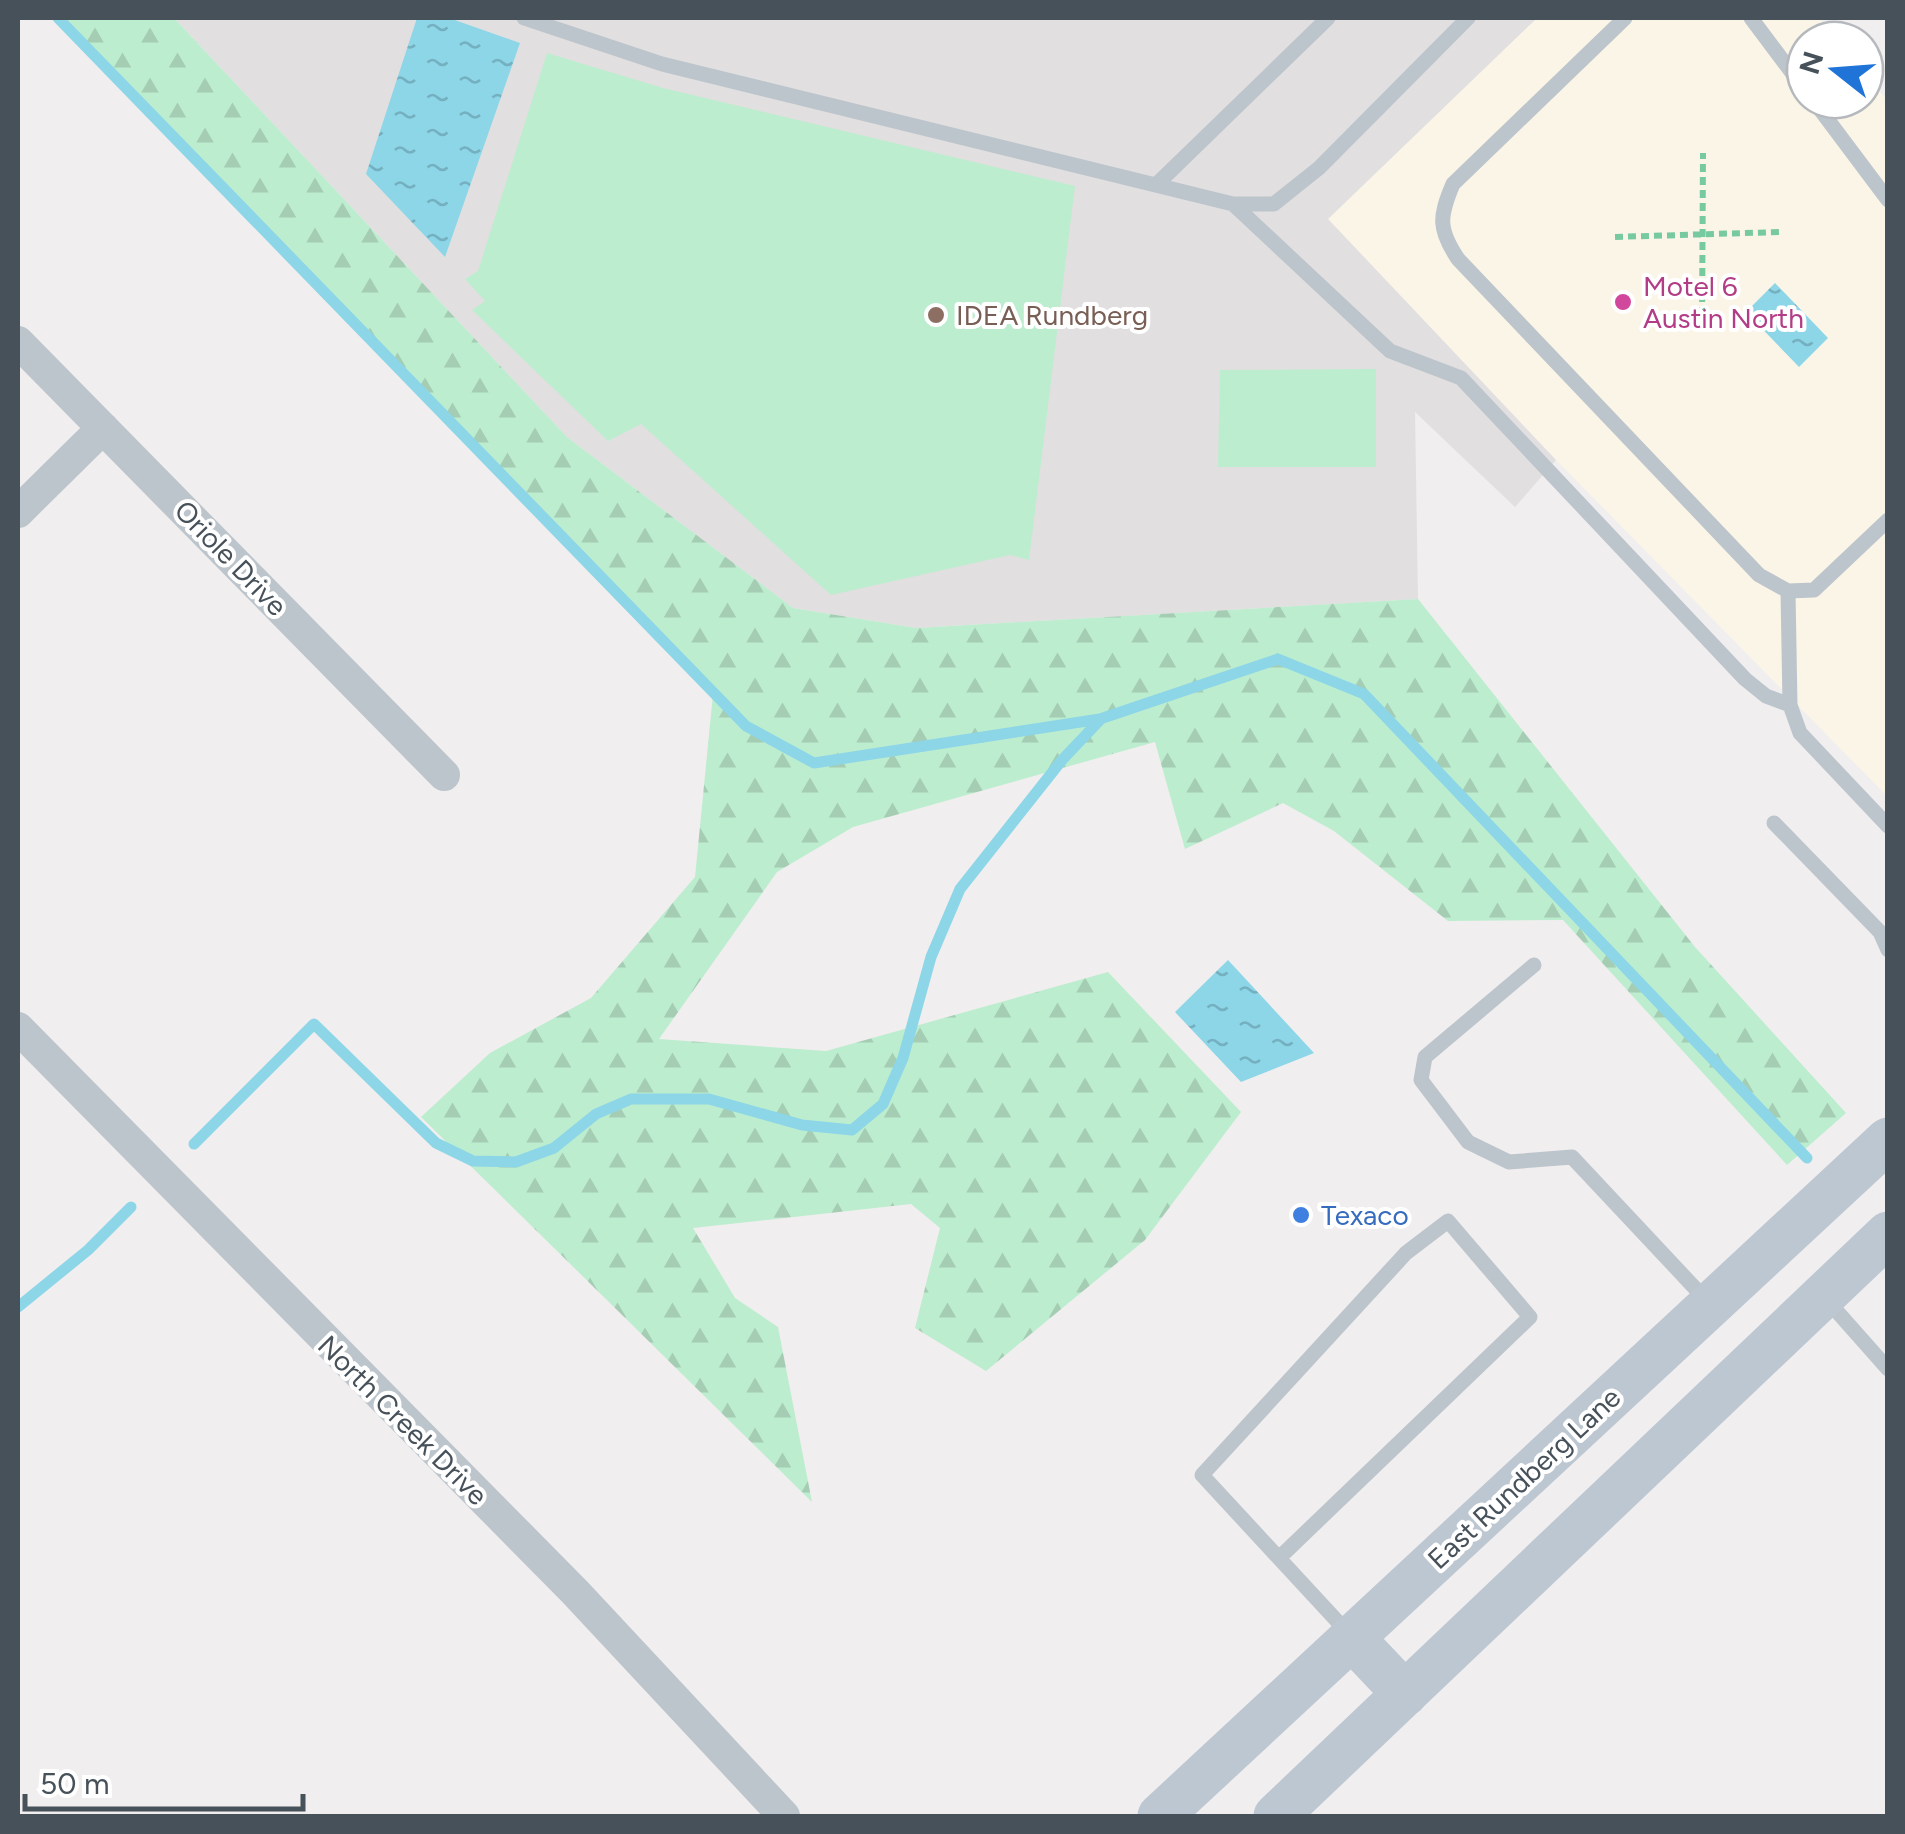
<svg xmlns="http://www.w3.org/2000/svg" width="1905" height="1834" font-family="Figtree,sans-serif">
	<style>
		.commercial { fill: #fbf5e7 }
		.education { fill: #e1dfdf }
		.grass { fill: #bdedcf }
		.forest { fill: url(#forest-firs) }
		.water { fill: url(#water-ripples) }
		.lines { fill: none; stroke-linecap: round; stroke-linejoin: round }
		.stream { stroke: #8cd6e8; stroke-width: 11 }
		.path { stroke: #77c99f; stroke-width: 6; stroke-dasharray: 8 5; stroke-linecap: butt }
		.service { stroke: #bdc5cc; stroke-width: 15 }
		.minor { stroke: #bdc5cc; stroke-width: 32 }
		.secondary { stroke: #bcc7d1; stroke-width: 45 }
		.hotel-dot { fill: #d1479c; stroke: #fff; stroke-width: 4 }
		.education-dot { fill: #8d6e63; stroke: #fff; stroke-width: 4 }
		.shop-dot { fill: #3f7fe0; stroke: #fff; stroke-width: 4 }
		.labels { text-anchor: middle; stroke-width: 8; stroke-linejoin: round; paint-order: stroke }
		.hotel-label { font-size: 28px; fill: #b23c85; stroke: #fff; text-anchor: start }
		.education-label { font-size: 28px; fill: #785e54; stroke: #fff; text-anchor: start }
		.street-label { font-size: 28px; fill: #47515a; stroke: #fff }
		.shop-label { font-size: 28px; fill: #366cbe; stroke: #fff; text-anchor: start }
	</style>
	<defs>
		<pattern id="forest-firs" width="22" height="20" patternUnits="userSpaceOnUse" patternTransform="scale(2.5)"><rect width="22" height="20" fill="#bdedcf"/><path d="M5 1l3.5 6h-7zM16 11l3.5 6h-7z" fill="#a4cdb4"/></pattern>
		<pattern id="water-ripples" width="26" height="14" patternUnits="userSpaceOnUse" patternTransform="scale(2.5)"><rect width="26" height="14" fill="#8cd6e8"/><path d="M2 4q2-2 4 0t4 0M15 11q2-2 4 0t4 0" fill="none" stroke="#74b0bf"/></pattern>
	</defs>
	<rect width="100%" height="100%" fill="#f0eeee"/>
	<!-- commercial -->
	<path class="commercial" d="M1537 18H1819L1838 40H1805V100H1865V73L1887 100V796L1556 460 1328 219Z"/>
	<!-- education -->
	<path class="education" d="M174 18H1537L1328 219 1556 460 1515 507 1415 412 1418 599 916 628 793 608 567 437Z"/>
	<!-- grass -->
	<path class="grass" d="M547 53 663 88 1075 186 1029 560 1010 555 831 595 641 424 608 441 472 310 485 301 465 279 478 271Z
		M1376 369V467H1218L1220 370Z"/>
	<!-- forest -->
	<path class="forest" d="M52 18H174L567 437 793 608 916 628 1418 599 1695 947 1846 1113 1787 1165 1563 920 1448 921 1334 831 1283 803 1185 849 1155 742 853 827 777 872 659 1039 826 1051 1108 972 1241 1112 1145 1240 986 1371 915 1328 940 1228 911 1204 693 1228 735 1298 778 1327 812 1502 421 1117 490 1053 591 998 695 877 713 694Z"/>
	<!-- water -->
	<path class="water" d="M417 18H449L520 43 445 257 366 174Z
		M1775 283 1828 338 1799 367 1746 312Z
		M1228 960 1314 1053 1241 1082 1175 1012Z"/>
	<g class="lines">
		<!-- stream -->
		<path class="stream" d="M58 18 746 726 814 763 1100 719 1278 659 1364 694 1807 1158
			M194 1144 314 1024 436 1143 473 1161 516 1162 554 1148 596 1114 631 1099H709L802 1125 852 1130 883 1104 903 1058 931 957 960 889 1062 760 1100 720
			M18 1307 88 1250 131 1207"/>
		<!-- path -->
		<path class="path" d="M1615 237 1779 232
			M1702 328 1703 153"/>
		<!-- service -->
		<path class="service" d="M524 18 662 64 1233 204H1274L1319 168 1468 18
			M1625 18 1453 184C1439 217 1438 229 1458 259L1759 575 1788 591 1814 590 1888 520
			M1751 18 1805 90
			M1813 100 1888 200
			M1157 184 1328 18
			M1233 204 1390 351 1461 378 1745 679 1766 696 1790 705
			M1788 591 1790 705 1800 733 1888 826
			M1774 823 1880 932 1888 950
			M1534 965 1425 1057 1421 1080 1468 1142 1509 1162 1572 1157 1708 1302
			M1826 1299 1888 1369
			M1279 1558 1530 1317 1448 1221 1406 1253 1202 1475 1350 1635"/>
		<!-- minor -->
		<path class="minor" d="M18 342 444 775
			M18 512 103 428
			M18 1028 575 1592 784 1816"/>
		<!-- secondary -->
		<path class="secondary" d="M1352 1638 1405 1694
			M1160 1816 1888 1140
			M1276 1816 1888 1234"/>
	</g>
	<!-- markers -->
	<circle class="hotel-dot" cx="1623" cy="302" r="10"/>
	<circle class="education-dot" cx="936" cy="315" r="10"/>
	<circle class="shop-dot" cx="1301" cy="1215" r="10"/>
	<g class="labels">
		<!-- hotel labels -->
		<g class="hotel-label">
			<text x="1643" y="296">Motel 6<tspan x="1643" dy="32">Austin North</tspan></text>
		</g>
		<!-- education labels -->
		<g class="education-label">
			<text x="956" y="325">IDEA Rundberg</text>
		</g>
		<!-- street labels -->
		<g class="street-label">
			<text transform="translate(231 558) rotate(46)" y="10">Oriole Drive</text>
			<text transform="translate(403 1420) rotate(45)" y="10">North Creek Drive</text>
			<text transform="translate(1524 1478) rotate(-43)" y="10">East Rundberg Lane</text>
		</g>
		<!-- shop labels -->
		<g class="shop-label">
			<text x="1321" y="1225">Texaco</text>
		</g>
	</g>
	<!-- border -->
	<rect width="1905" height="1834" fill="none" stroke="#47515a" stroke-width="40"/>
	<!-- north arrow -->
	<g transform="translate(1835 70) rotate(287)"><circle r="48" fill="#ffffff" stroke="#b5b9bd" stroke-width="2.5"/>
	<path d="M0-8L18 38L0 25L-18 38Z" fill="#2074d8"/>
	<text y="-15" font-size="28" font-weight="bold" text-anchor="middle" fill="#47515a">N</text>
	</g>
	<!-- scale -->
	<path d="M25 1794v15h278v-15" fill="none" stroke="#47515a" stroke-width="5"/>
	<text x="40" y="1794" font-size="30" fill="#47515a" stroke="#ffffff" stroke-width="8" paint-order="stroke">50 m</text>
</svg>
